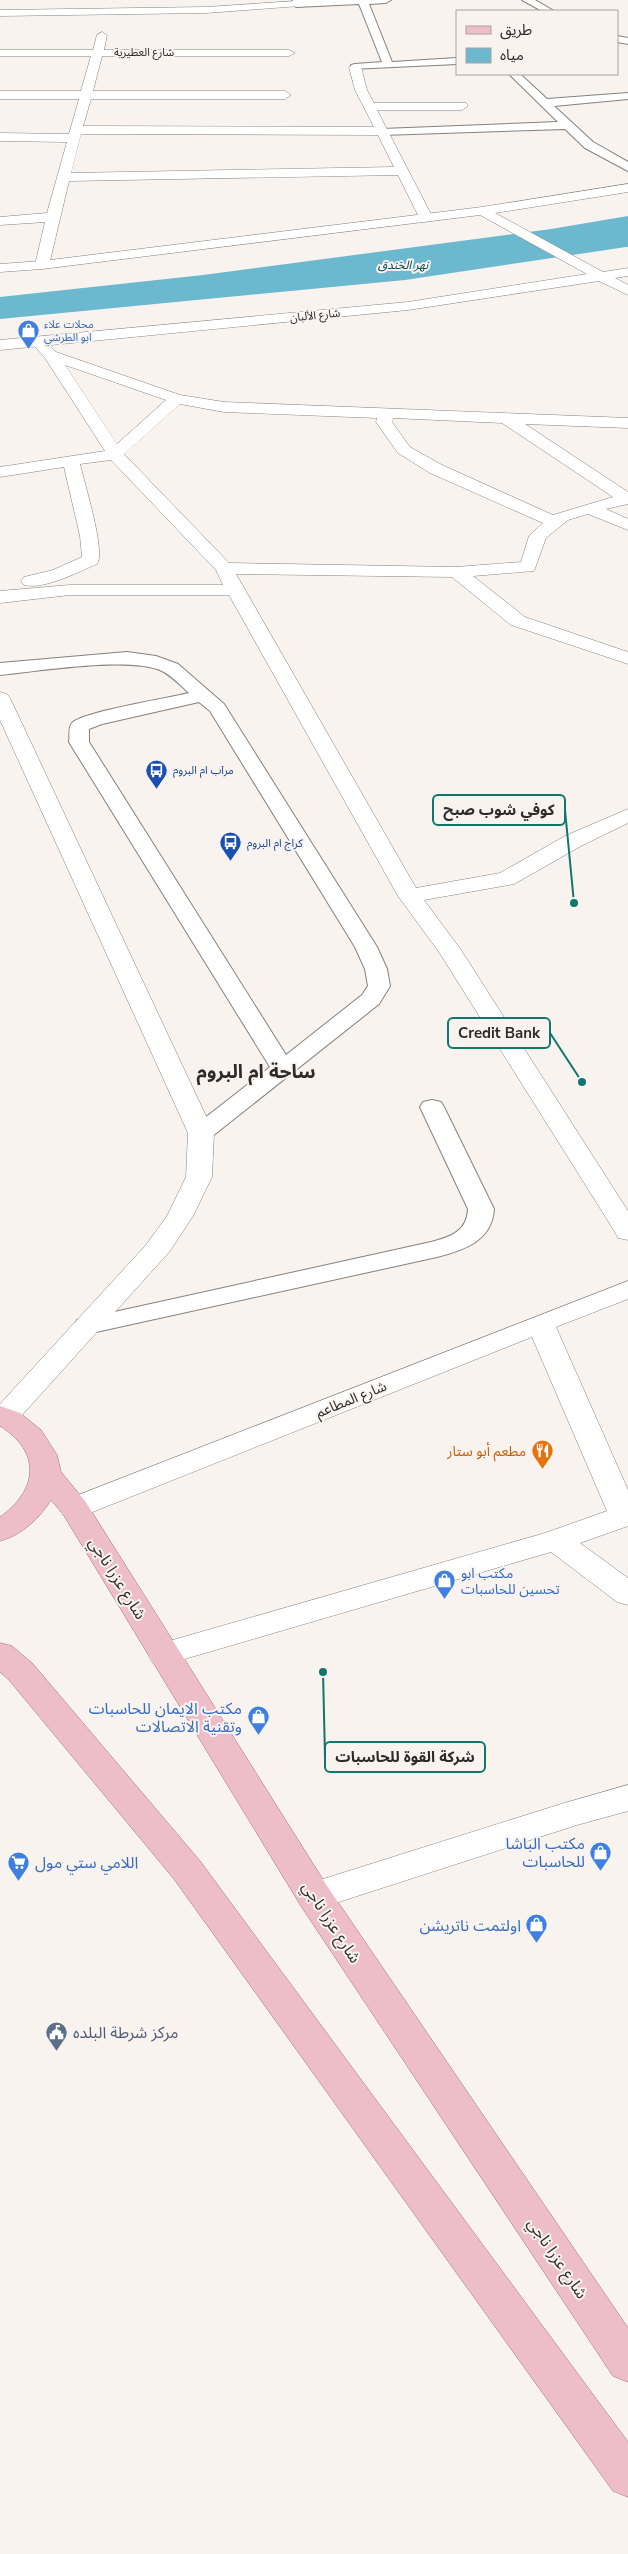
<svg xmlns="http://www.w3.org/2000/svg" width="628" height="2554" font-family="'Nunito Sans','Noto Sans Arabic',sans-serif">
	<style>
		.water { fill: #6cb9cf }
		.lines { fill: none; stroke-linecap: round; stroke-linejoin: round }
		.lane-casing { stroke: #85817d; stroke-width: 2 }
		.street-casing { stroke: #85817d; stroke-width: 1 }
		.secondary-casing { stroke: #85817d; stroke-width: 1 }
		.primary-casing { stroke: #a26e78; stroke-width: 1 }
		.lane { fill: #fff; fill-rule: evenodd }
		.street { fill: #fff; fill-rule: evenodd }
		.secondary { fill: #fff; fill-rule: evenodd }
		.primary { fill: #edbec8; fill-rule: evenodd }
		.labels { text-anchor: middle; stroke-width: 4; stroke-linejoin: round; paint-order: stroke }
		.far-street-label { font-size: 11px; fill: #2d2b29; stroke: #f8f3ef }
		.far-shop-label { font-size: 11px; fill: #366cbe; stroke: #f8f3ef; text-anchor: start }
		.far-transit-label { font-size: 11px; fill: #164399; stroke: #f8f3ef; text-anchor: start }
		.far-water-label { font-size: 12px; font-style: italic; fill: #004858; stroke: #f8f3ef }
		.street-label { font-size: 14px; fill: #2d2b29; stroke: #f8f3ef }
		.food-label { font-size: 14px; fill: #c56008; stroke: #f8f3ef; text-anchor: end }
		.shop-label { font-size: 14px; fill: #366cbe; stroke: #f8f3ef; text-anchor: start }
		.near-street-label { font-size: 16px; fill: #2d2b29; stroke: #f8f3ef }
		.near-shop-label { font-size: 16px; fill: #366cbe; stroke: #f8f3ef; text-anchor: end }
		.near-service-label { font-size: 16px; fill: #4e5e75; stroke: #f8f3ef; text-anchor: start }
		.district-label { font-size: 19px; font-weight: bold; fill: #2d2b29; stroke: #f8f3ef }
		.leader { fill: none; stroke: #0f766e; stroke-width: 2 }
		.callout-dot { fill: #0f766e; stroke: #f8f3ef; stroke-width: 2 }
		.callout { fill: #f8f3ef; stroke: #0f766e; stroke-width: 2 }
		.callout-label { font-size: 15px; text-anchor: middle; font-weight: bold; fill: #2d2b29 }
	</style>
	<rect width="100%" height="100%" fill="#f8f3ef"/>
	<!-- water -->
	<path class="water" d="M628 216V247H626L405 280 0 319V297L203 275 551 229Z"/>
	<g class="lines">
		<defs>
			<path id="lane" d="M293 0H391L386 3 369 4 392 62 457 58V64L351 69V65L355 64 382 62 359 4 296 7 291 4Z
				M522 0H535L554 11H542Z
				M617 36 628 38V44L617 42Z
				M509 74H520L547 99 628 93V99L554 106 593 142 628 162V171L585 148 565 129 382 135 376 132 382 129 558 122Z
				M127 652 156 656 178 664 224 704 377 947 387 969 390 986 379 1004 210 1138 201 1140 192 1138 189 1133 192 1128 270 1067 69 742C70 737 68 727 72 723 82 712 169 698 189 693 181 686 172 676 162 671 130 656 39 671 0 675V663ZM199 702 210 711 355 947 365 969 368 986 362 995 286 1055 89 742V729L102 724Z
				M432 1100 441 1102 444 1107 494 1209C492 1241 464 1250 437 1257L87 1334 77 1332 74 1326 77 1320 87 1318 431 1242C451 1237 467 1231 468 1209L420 1107 423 1102Z"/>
			<path id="street" d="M296 1 300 2V6L206 13 0 16V10L206 7Z
				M102 32 107 35 104 50H289L295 53 289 56H102L93 91H285L291 95 285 99H91L83 126 374 127 355 90 349 67 355 64 361 67 367 90 374 103H466L468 106 462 110H377L433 218 426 222 421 221 398 175 69 181 49 265 47 268H37L35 265 45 222 0 225V217L47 213 67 142 0 141V133L69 134 79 99H0V91H81L91 56H0V50H93L97 35ZM81 134 378 135 394 167 71 173Z
				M38 338 43 339 56 352 180 395 224 402 628 418V428L525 424 628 492V504L606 509 628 519V530L588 514 568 520 546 538 534 571 473 576 525 617 628 652V664L511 625 452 577 236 574 416 888 500 873 565 836 628 809V823L581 846 514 884 424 900 461 950 628 1211V1240L618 1238 615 1232 439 952 398 896 229 595H70L0 603V591L70 585H223L216 570 111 460 80 464C84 482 106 552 97 564 78 572 44 590 24 585L21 581 24 577 53 570 82 557 80 536 64 467 0 477V467L105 451 45 358 31 342ZM65 365 166 400 117 444ZM180 404 224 412 377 418 376 422 398 453 430 473 543 523 529 536 521 562 456 567 229 563 124 454ZM393 418 502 423 613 497 553 515 442 465 410 447 392 422Z
				M0 692 7 694 10 698 214 1133 212 1177 193 1216 170 1251 14 1424 0 1425V1404L146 1245 167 1216 186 1177 188 1133 0 720Z
				M628 1281V1299L556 1327 628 1490V1526L580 1543 628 1578V1605L617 1602 551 1552 164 1665 152 1662 148 1654 152 1646 545 1533 607 1511 532 1337 85 1515 74 1518 63 1515 59 1508 63 1501Z
				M628 1785V1811L577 1825 314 1910 301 1906 296 1896 301 1886 561 1804Z"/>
			<path id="secondary" d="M628 184V192L495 213 603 272 628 268V276L615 278 628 285V295L599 281 408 310 0 350V340L408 302 587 274 480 215 42 269 0 272V264L42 261 482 207Z"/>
			<path id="primary" d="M0 1406 20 1413 41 1430 57 1455 61 1472 85 1501 327 1886 628 2328V2382L613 2376 301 1906 63 1514 51 1500C39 1519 22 1535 0 1541V1517C38 1490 42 1452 0 1426Z
				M0 1643 12 1646 33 1664 200 1861 628 2442V2497L613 2491 174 1879 9 1680 0 1672Z"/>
		</defs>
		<!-- lane casing -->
		<use href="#lane" class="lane-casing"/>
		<!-- street casing -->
		<use href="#street" class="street-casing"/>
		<!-- secondary casing -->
		<use href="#secondary" class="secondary-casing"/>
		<!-- primary casing -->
		<use href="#primary" class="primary-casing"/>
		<!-- lane -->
		<use href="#lane" class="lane"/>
		<!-- street -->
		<use href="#street" class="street"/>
		<!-- secondary -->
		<use href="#secondary" class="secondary"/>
		<!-- primary -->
		<use href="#primary" class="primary"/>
	</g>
	<!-- icons -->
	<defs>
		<symbol id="shop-pin" viewBox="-11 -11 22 30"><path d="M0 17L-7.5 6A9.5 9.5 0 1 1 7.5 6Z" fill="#3f7fe0" stroke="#f8f3ef"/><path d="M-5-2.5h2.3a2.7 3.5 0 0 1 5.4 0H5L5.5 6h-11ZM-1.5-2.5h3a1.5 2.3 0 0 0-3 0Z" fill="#fff"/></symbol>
		<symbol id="bus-pin" viewBox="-11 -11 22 30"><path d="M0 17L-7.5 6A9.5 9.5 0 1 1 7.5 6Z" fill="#1a4fb4" stroke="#f8f3ef"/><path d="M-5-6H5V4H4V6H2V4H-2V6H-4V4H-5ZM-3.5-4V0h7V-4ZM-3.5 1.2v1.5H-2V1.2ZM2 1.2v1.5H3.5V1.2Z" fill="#fff"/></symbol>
		<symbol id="restaurant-pin" viewBox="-11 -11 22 30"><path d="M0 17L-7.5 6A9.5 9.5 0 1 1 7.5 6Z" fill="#e8710a" stroke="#f8f3ef"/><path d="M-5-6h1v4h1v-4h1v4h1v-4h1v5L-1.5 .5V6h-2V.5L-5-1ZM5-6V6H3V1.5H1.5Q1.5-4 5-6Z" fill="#fff"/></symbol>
		<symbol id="supermarket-pin" viewBox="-11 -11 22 30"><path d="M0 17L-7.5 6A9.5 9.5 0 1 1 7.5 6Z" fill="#3f7fe0" stroke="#f8f3ef"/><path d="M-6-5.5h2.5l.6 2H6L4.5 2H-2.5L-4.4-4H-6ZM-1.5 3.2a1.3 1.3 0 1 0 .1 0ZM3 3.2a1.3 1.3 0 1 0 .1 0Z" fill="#fff"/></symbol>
		<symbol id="civic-pin" viewBox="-11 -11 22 30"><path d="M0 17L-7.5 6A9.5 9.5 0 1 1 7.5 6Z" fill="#5c6f8a" stroke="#f8f3ef"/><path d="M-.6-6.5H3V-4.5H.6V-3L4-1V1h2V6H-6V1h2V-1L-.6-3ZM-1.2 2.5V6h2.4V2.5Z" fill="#fff"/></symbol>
	</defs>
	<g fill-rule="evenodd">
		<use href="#shop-pin" x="16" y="318" width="25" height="34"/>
		<use href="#bus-pin" x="144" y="758" width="25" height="34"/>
		<use href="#bus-pin" x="218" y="830" width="25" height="34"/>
		<use href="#restaurant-pin" x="530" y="1438" width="25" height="34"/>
		<use href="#shop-pin" x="432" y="1568" width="25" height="34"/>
		<use href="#shop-pin" x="246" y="1704" width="25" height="34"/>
		<use href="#shop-pin" x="588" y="1840" width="25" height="34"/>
		<use href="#supermarket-pin" x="6" y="1850" width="25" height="34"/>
		<use href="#shop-pin" x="524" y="1912" width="25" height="34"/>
		<use href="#civic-pin" x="44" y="2020" width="25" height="34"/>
	</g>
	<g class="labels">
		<!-- far-street labels -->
		<g class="far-street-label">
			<text x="144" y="56">شارع العطيرية</text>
			<text transform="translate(315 315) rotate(-6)" y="4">شارع الألبان</text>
		</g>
		<!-- far-shop labels -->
		<g class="far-shop-label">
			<text x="44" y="328">محلات علاء<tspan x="44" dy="13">ابو الطرشي</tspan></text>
		</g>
		<!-- far-transit labels -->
		<g class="far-transit-label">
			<text x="173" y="774">مرآب ام البروم</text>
			<text x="247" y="847">كراج ام البروم</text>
		</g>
		<!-- far-water labels -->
		<g class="far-water-label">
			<text x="403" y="269">نهر الخندق</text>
		</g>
		<!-- street labels -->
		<g class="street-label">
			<text transform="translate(351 1399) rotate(-22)" y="5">شارع المطاعم</text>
		</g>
		<!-- food labels -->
		<g class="food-label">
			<text x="526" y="1456">مطعم أبو ستار</text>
		</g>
		<!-- shop labels -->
		<g class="shop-label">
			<text x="461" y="1578">مكتب ابو<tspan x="461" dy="16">تحسين للحاسبات</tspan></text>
		</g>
		<!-- near-street labels -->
		<g class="near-street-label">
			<text transform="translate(118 1578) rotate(58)" y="6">شارع عزرا ناجي</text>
			<text transform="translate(332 1922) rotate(57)" y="6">شارع عزرا ناجي</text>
			<text transform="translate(558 2258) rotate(56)" y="6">شارع عزرا ناجي</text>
		</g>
		<!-- near-shop labels -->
		<g class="near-shop-label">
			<text x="242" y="1714">مكتب الايمان للحاسبات<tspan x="242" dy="18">وتقنية الاتصالات</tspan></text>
			<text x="585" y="1849">مكتب الباشا<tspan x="585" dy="18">للحاسبات</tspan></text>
			<text x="35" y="1868" text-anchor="start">اللامي ستي مول</text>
			<text x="521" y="1931">اولتمت ناتريشن</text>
		</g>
		<!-- near-service labels -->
		<g class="near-service-label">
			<text x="73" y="2038">مركز شرطة البلده</text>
		</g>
		<!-- district labels -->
		<g class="district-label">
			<text x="256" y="1078">ساحة ام البروم</text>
		</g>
	</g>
	<!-- callouts -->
	<path class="leader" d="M574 903L565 810M582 1082L550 1033M323 1672L325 1757"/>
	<g class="callout-dot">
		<circle cx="574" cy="903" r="5"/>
		<circle cx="582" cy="1082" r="5"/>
		<circle cx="323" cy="1672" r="5"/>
	</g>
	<g class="callout">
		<rect x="433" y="795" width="132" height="30" rx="5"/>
		<rect x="448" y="1018" width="102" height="30" rx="5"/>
		<rect x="325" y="1742" width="160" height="30" rx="5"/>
	</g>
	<g class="callout-label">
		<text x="499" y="815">كوفي شوب صبح</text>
		<text x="499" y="1038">Credit Bank</text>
		<text x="405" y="1762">شركة القوة للحاسبات</text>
	</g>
	<!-- legend -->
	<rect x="456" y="10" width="162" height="65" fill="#f8f3ef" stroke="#a7a3a0"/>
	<rect x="466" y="26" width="25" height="8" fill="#edbec8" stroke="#a7a3a0"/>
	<text x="500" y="35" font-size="15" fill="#2d2b29">طريق</text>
	<rect x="466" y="48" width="25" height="15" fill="#6cb9cf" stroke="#a7a3a0"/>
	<text x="500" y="60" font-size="15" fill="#2d2b29">مياه</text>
</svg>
